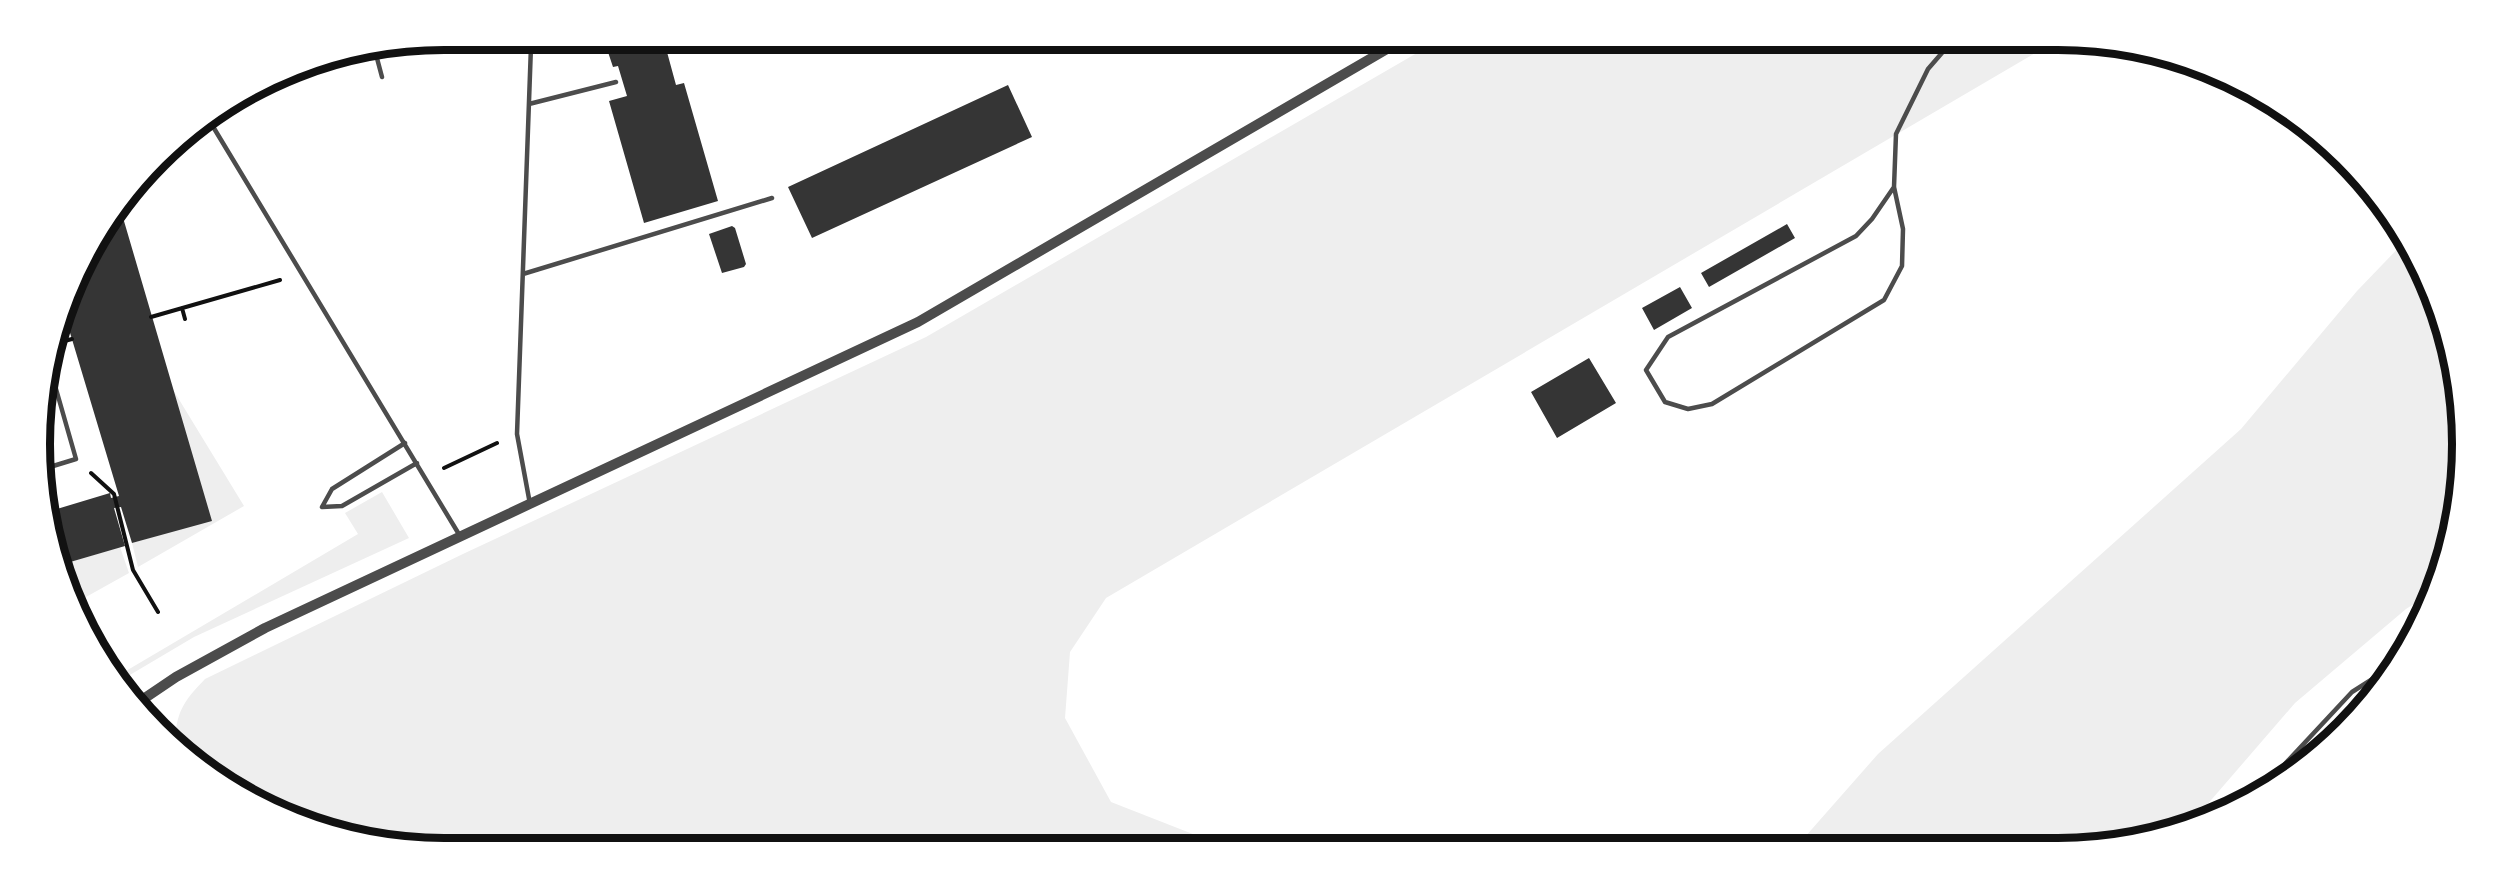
<svg xmlns="http://www.w3.org/2000/svg" width="2502" height="888" font-family="'PT Sans',sans-serif">
	<style>
		.green { fill: #eee }
		.building { fill: #353535 }
		.lines { fill: none; stroke-linecap: round; stroke-linejoin: round }
		.path { stroke: #111; stroke-width: 4 }
		.service { stroke: #4c4c4c; stroke-width: 4.5 }
		.tertiary { stroke: #4c4c4c; stroke-width: 10 }
		.rim { fill: none; stroke: #111; stroke-width: 8 }
	</style>
	<rect width="100%" height="100%" fill="#fff"/>
	<!-- green -->
	<path class="green" d="M2059 39 1106 598 1070 652 1065 718 1111 802 1226 847 444 849 340 835 219 781 175 744C176 712 183 702 205 679L465 553 926 337 1436 42Z
		M2407 239 2441 313 2459 391 2462 470 2449 548 2431 593 2406 609 2295 703 2193 821 2111 845 1797 846 1878 754 2241 429 2357 291Z
		M172 388 244 506 138 567 132 543 211 520Z
		M382 492 409 538 194 637 118 682 114 678 358 534 345 513Z
		M120 547 129 573 77 602 60 565Z
		M2380 682 2325 748 2281 778 2359 695Z"/>
	<!-- building -->
	<path class="building" d="M686 45 667 52 676 85 684 83 718 201 644 223 609 101 627 96 618 66 613 67 606 46Z
		M1008 85 1032 137 812 238 788 187Z
		M119 204 212 521 132 543 121 507 114 508 125 546 60 565 53 548 47 512 110 493 111 498 119 496 65 316 81 265Z
		M1787 224 1795 238 1709 287 1701 273Z
		M732 226 735 228 746 264 744 267 722 273 709 234Z
		M1680 287 1692 308 1654 330 1642 308Z
		M1589 358 1616 403 1557 438 1531 392Z"/>
	<g class="lines">
		<!-- path -->
		<path class="path" d="M182 308 185 319
			M151 317 280 280
			M57 343 72 339
			M444 468 497 443
			M91 473 114 494 133 570 158 612"/>
		<!-- service -->
		<path class="service" d="M374 47 382 77
			M529 104 616 82
			M209 120 460 536
			M1894 187 1872 219 1856 236 1668 337 1646 370 1665 402 1688 409 1712 404 1884 300 1902 266 1903 229 1894 187 1896 134 1928 69 1954 39
			M523 274 772 198
			M40 470 76 459 50 368
			M530 504 517 434 531 46
			M322 507 332 489 405 443
			M322 507 342 506 417 463
			M2256 795 2352 692 2393 666"/>
		<!-- tertiary -->
		<path class="tertiary" d="M136 704 176 677 265 628 918 322 1399 42"/>
	</g>
	<!-- crop -->
	<path d="M0 0H2502V888H0ZM444 50H2058A394 394 0 0 1 2452 444V444A394 394 0 0 1 2058 838H444A394 394 0 0 1 50 444V444A394 394 0 0 1 444 50Z" fill="#fff" fill-rule="evenodd"/>
	<path class="rim" d="M444 50H2058A394 394 0 0 1 2452 444V444A394 394 0 0 1 2058 838H444A394 394 0 0 1 50 444V444A394 394 0 0 1 444 50Z"/>
</svg>
